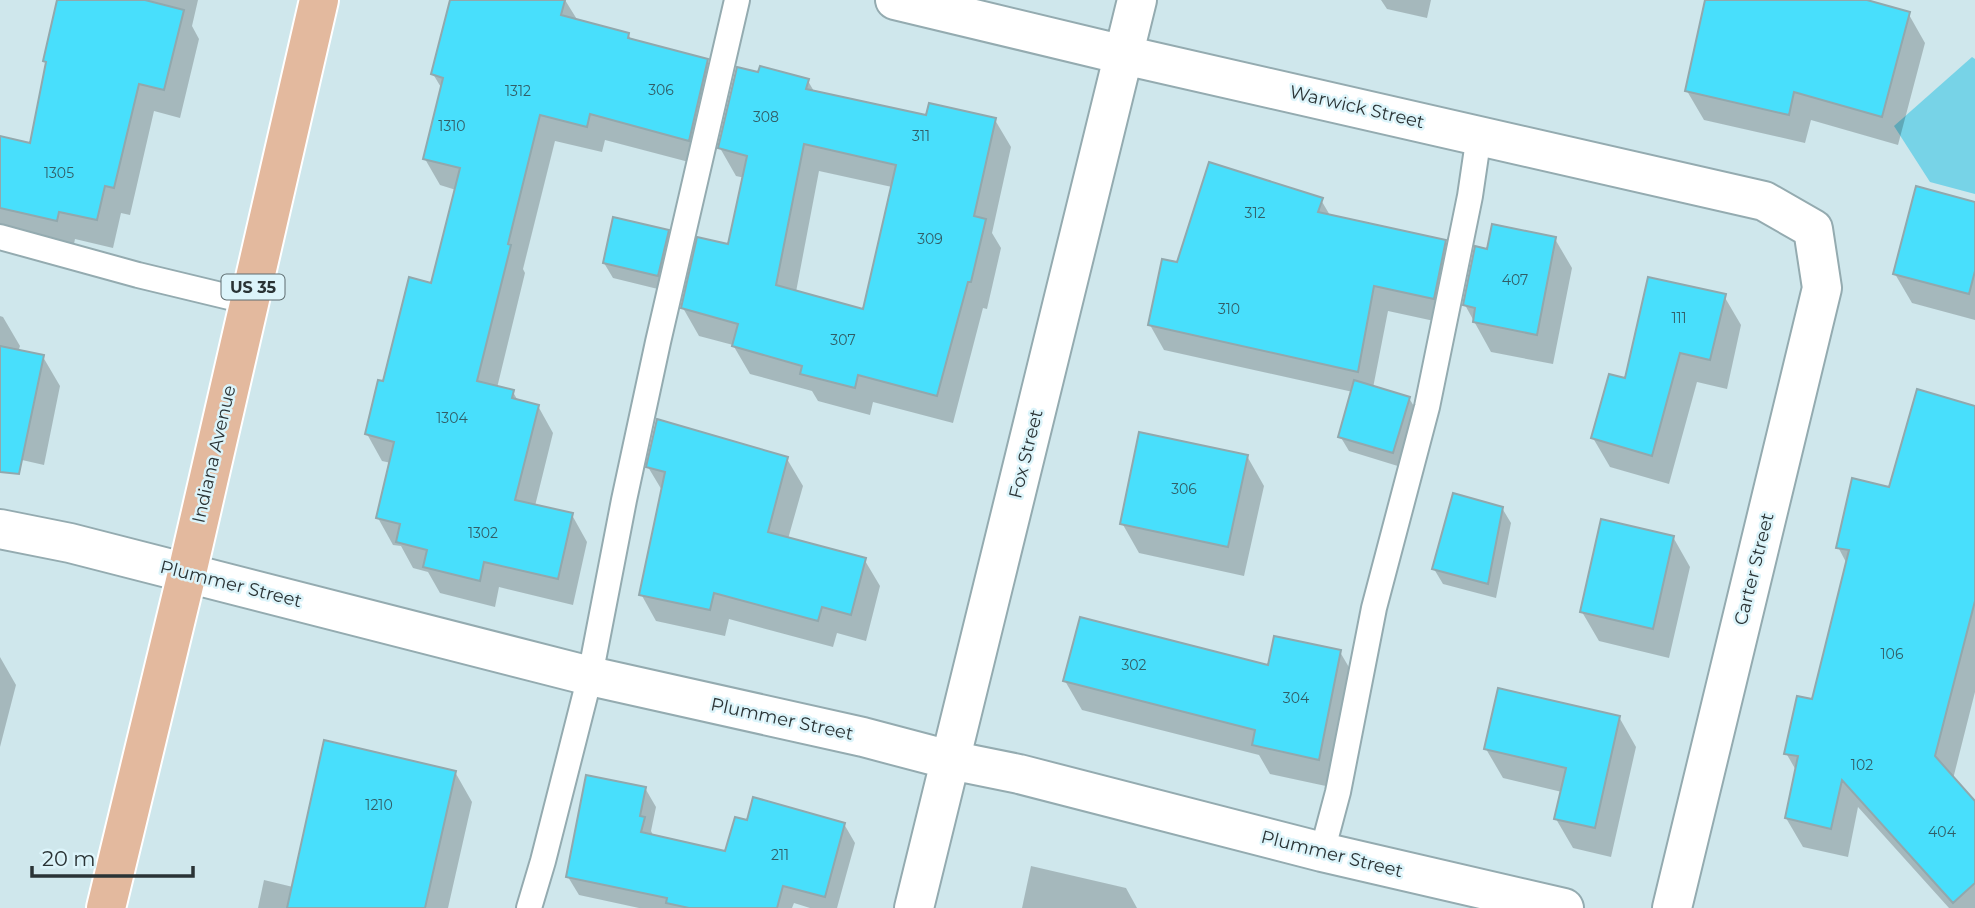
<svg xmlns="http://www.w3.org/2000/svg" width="1975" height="908" font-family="Montserrat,sans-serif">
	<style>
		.green { fill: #77d3e7 }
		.shadow { fill: #0003; fill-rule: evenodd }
		.building { fill: #48dffc; stroke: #91a8ad; stroke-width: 2; fill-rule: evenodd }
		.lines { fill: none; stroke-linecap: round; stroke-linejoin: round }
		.lane-casing { stroke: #94abb0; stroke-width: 28 }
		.street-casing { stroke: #94abb0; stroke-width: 42 }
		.primary-casing { stroke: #fff; stroke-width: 42 }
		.lane { stroke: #fff; stroke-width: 24 }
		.street { stroke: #fff; stroke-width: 38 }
		.primary { stroke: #e3b99e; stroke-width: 38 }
		.labels { text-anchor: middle; stroke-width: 5; stroke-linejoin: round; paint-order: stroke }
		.number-label { font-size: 14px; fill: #325e67 }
		.shield { fill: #dcf4fa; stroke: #5f6d70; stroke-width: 2 }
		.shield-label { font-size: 16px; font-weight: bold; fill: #2a3335 }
		.street-label { font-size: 18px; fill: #2a3335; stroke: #dcf4fa }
	</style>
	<rect width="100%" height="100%" fill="#cfe7ec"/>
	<!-- green -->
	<path class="green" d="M1972 57 1975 59V194L1930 182 1894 126Z"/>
	<!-- shadow -->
	<path class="shadow" d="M59 0H198L192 26 199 39 180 118 154 111 130 215 121 213 113 248 75 239 73 249 0 231V138L31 145 47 64 45 61Z
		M452 0H565L578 21 628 34 632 41 707 61 722 87 704 166 605 140 602 152 555 141 523 269 525 273 497 388 513 392 518 401 538 406 553 433 535 506 572 515 587 542 573 605 499 587 495 607 440 593 428 572 413 568 401 546 393 545 378 518 391 463 382 461 367 434 384 383 433 285 456 190 440 185 425 159 442 89 433 74Z
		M1381 0H1431L1427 18 1387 9Z
		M1707 0H1860L1908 13 1925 43 1898 145 1811 120 1805 143 1704 120 1687 91Z
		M808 81 815 93 928 117 995 120 1011 147 992 233 1001 248 987 309 983 308 953 423 873 402 870 415 818 401 812 391 750 374 733 345 699 336 683 308 730 246 745 178 736 176 720 148ZM819 171 892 187 864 311 796 292Z
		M1321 200 1331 217 1445 241 1460 267 1448 324 1388 311 1373 388 1409 398 1418 413 1401 467 1349 451 1340 436 1353 392 1164 350 1150 325 1178 264Z
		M1975 203V320L1912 303 1895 274Z
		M667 232 676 247 666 291 613 278 604 263Z
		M1555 239 1572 268 1553 364 1491 352 1465 305 1488 251Z
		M1724 296 1741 325 1727 389 1697 382 1669 484 1610 467 1593 438Z
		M0 316 3 317 20 346 18 352 43 357 60 386 44 465 0 455Z
		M1975 408V692L1953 779 1975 804V908H1949L1858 807 1848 857 1803 847 1786 818 1797 772 1786 753 1813 701 1847 564 1838 547 1891 489Z
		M1247 456 1264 486 1244 576 1139 553 1122 523Z
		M787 459 803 486 788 539 864 559 880 586 866 641 837 633 833 647 729 619 725 636 656 621 641 594 663 492 648 467Z
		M1502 508 1511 523 1496 598 1443 584 1434 569Z
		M1673 537 1690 567 1669 658 1599 641 1582 612Z
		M1340 652 1357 681 1335 788 1270 774 1259 755 1082 710 1065 681 1270 667Z
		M0 657 16 685 0 747Z
		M1619 717 1636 747 1611 857 1573 848 1556 819 1562 792 1503 778 1486 749Z
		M455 772 472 802 448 908H258L264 880 293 887Z
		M645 788 656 807 651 831 654 837 726 854 748 822 844 824 855 843 837 908H810L794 903 792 908H639L579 895 568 877Z
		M1031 866 1126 888 1137 908H1022Z"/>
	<!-- building -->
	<path class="building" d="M57 0H145L184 10 164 90 139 84 114 188 105 186 97 220 59 212 57 221 0 208V136L30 143 46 62 43 61Z
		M450 0H565L561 15 629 33 628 38 708 59 689 141 590 114 587 127 540 115 508 244 511 245 477 381 514 390 512 398 539 405 515 500 573 513 558 579 484 562 480 581 423 567 427 550 396 542 400 524 376 518 394 442 365 434 378 380 383 381 409 277 431 283 460 168 423 159 443 78 431 74Z
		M1705 0H1867L1910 12 1882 117 1794 92 1789 115 1685 91Z
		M760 66 809 79 806 89 926 115 929 103 996 118 974 216 986 219 971 282H968L937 396 858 375 855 388 800 374 802 366 732 346 738 324 681 308 697 237 728 244 747 156 718 148 737 67 758 72ZM804 144 896 165 863 309 776 285Z
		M1209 162 1323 198 1318 212 1446 240 1434 299 1374 286 1358 372 1148 325 1162 259 1177 262Z
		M1916 186 1975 202V271L1969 294 1893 274Z
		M613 217 669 230 658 276 603 263Z
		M1492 224 1556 237 1537 335 1473 322 1475 308 1463 305 1475 246 1487 249Z
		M1648 277 1726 294 1710 360 1680 353 1652 456 1591 438 1609 374 1625 378Z
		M0 346 44 355 19 474 0 472Z
		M1354 380 1410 397 1393 453 1338 437Z
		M1917 389 1975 406V601L1935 756 1975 801V883L1953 903 1842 780 1831 829 1785 818 1798 756 1784 754 1797 696 1812 699 1849 550 1836 548 1852 478 1889 487Z
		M657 419 788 457 768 532 866 558 851 615 822 607 818 621 714 593 710 610 639 595 665 472 646 467Z
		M1139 432 1248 455 1228 547 1120 524Z
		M1453 493 1503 507 1488 584 1432 569Z
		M1601 519 1674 536 1653 629 1580 612Z
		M1080 617 1268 665 1274 636 1341 650 1319 760 1252 745 1255 730 1063 681Z
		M1498 688 1620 716 1595 828 1554 819 1566 768 1484 749Z
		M324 740 456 771 425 908H287Z
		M586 775 646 787 640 816 645 817 641 832 725 851 735 817 747 820 753 797 845 823 825 897 783 886 777 908H689L666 903 667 898 566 877Z"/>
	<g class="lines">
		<defs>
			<path id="lane" d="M0 237 138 275 250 302
				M1322 852 1338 792 1374 608 1427 407 1470 196 1479 135
				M529 908 543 861 590 676 624 500 658 342 737 0"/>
			<path id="street" d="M895 0 1124 55 1764 201 1813 229 1822 288 1672 908
				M0 529 70 543 590 676 863 737 950 760 1019 774 1322 852 1564 908
				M914 908 1137 0"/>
			<path id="primary" d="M106 908 187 573 319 0"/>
		</defs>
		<!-- lane casing -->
		<use href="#lane" class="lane-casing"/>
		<!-- street casing -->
		<use href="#street" class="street-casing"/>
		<!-- primary casing -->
		<use href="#primary" class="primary-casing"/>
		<!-- lane -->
		<use href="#lane" class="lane"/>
		<!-- street -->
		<use href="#street" class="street"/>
		<!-- primary -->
		<use href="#primary" class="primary"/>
	</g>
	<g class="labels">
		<!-- number labels -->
		<g class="number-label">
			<text x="661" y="95">306</text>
			<text x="518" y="96">1312</text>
			<text x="766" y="122">308</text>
			<text x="452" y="131">1310</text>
			<text x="921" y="141">311</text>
			<text x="59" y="178">1305</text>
			<text x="1255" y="218">312</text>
			<text x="930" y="244">309</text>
			<text x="1515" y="285">407</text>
			<text x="1229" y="314">310</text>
			<text x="1679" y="323">111</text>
			<text x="843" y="345">307</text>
			<text x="452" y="423">1304</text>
			<text x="1184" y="494">306</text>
			<text x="483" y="538">1302</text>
			<text x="1892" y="659">106</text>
			<text x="1134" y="670">302</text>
			<text x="1296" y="703">304</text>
			<text x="1862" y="770">102</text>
			<text x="379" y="810">1210</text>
			<text x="1942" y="837">404</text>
			<text x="780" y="860">211</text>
		</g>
		<!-- shield labels -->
		<rect class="shield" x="221.5" y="274.5" width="63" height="25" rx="5"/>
		<g class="shield-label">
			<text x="253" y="293">US 35</text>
		</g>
		<!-- street labels -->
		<g class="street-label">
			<text transform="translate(1357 107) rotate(13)" y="6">Warwick Street</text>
			<text transform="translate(214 454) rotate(-77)" y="6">Indiana Avenue</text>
			<text transform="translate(1026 454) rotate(-76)" y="6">Fox Street</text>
			<text transform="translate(1754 569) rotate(-76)" y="6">Carter Street</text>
			<text transform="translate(231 584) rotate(14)" y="6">Plummer Street</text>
			<text transform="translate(782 719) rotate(12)" y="6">Plummer Street</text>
			<text transform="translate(1332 854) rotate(14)" y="6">Plummer Street</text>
		</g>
	</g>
	<!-- scale -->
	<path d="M32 866v10h161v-10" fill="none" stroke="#2a3335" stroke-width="3.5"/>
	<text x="42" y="866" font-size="21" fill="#2a3335" stroke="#dcf4fa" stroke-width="5" paint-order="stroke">20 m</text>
</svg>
